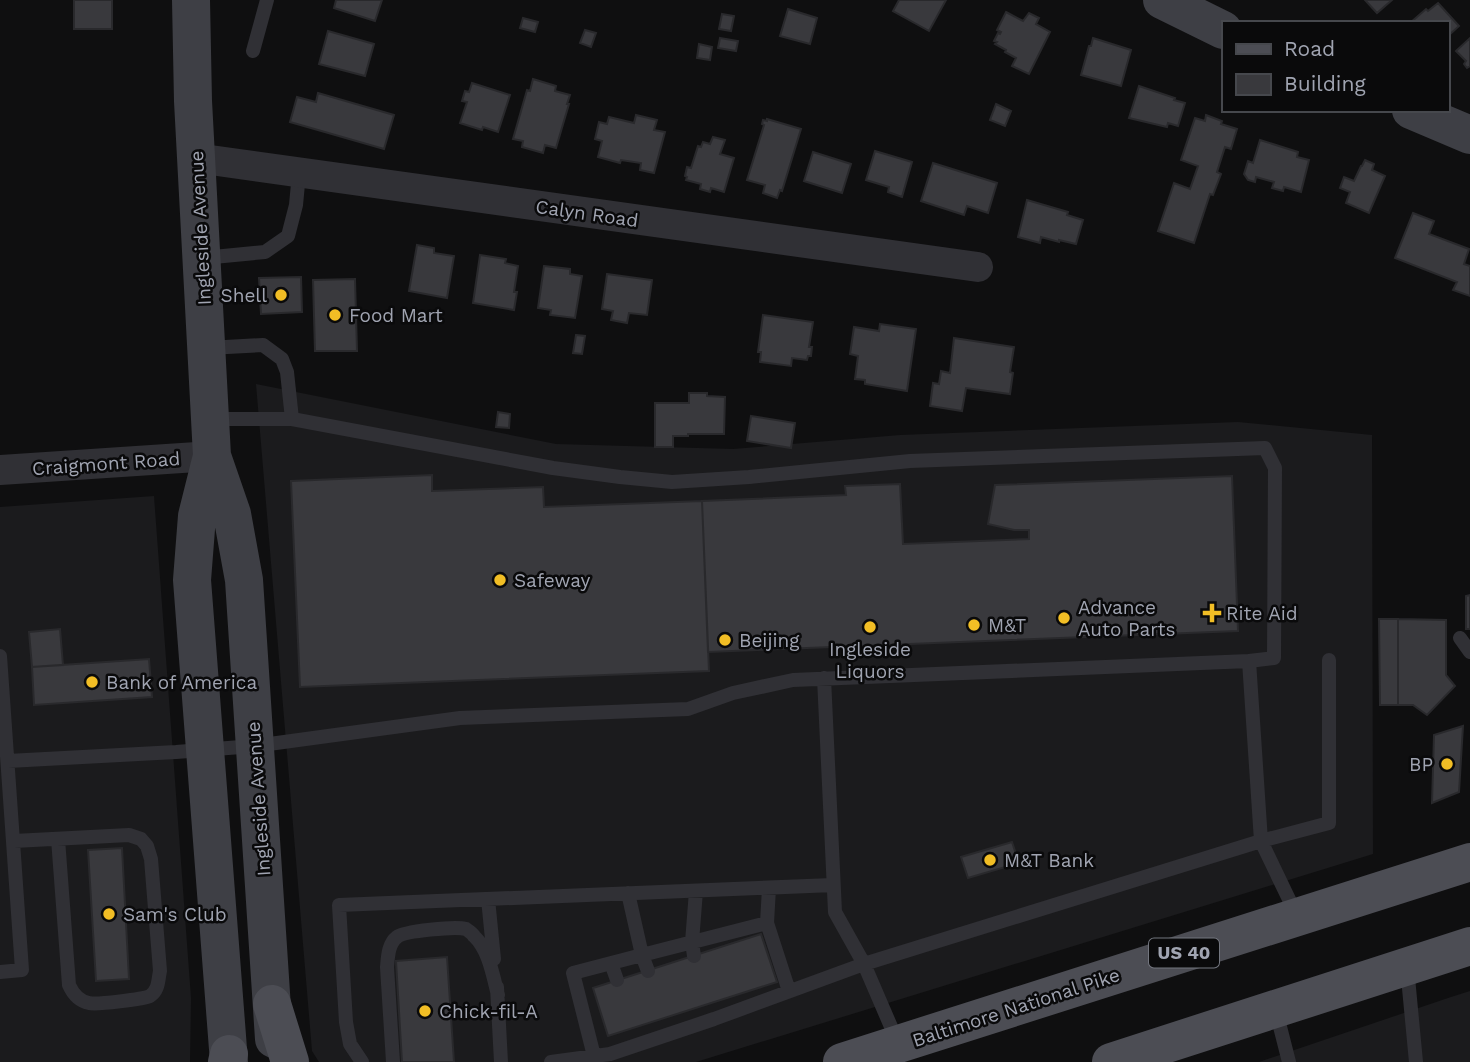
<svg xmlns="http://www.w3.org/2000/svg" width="1470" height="1062" font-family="'Work Sans',sans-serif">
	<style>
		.built { fill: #1b1b1d }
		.building { fill: #39393d; stroke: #29292c; stroke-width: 2 }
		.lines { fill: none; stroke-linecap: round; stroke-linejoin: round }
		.lane { stroke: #303035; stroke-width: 14 }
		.street { stroke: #303035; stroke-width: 30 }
		.secondary { stroke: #3e3f45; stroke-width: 38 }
		.primary { stroke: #4c4d54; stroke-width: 38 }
		.poi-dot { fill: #f2be25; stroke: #0a0a0b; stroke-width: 2.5 }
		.labels { text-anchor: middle; stroke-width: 5; stroke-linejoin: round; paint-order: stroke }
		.shield { fill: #0a0a0b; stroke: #73767f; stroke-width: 2 }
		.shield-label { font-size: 18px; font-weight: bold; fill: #a0a4b1 }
		.street-label { font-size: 19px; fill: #a0a4b1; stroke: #0a0a0b }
		.poi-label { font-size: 19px; fill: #a0a4b1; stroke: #0a0a0b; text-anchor: start }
	</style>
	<rect width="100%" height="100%" fill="#0f0f10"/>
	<!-- built -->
	<path class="built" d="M256 384 556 444 733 449 900 435 1238 422 1372 435 1373 854 696 1062H319L312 1051Z
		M154 496 191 998 190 1062H0V507Z
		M1470 991V1062H1259L1451 997Z"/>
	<!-- building -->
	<path class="building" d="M74 0H112V29H74Z
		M336 0H382L375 21 334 8Z
		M899 0H946L929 31 893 11Z
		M1365 0H1392L1377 13Z
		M1438 3 1459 26 1447 37V23H1410L1426 9 1428 11Z
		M788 9 817 18 810 44 780 36Z
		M1006 12 1023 21 1029 13 1039 18 1036 24 1050 32 1029 74 1012 66 1016 58 1005 52 1006 50 995 44 997 42 994 41 998 33 1000 34 1001 32 997 30Z
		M722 14 734 16 731 31 719 29Z
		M523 18 538 22 535 32 520 28Z
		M585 30 596 33 591 47 580 43Z
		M328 31 374 44 365 76 319 64Z
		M720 38 738 41 736 51 718 48Z
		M1093 38 1131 50 1121 86 1081 75 1089 46H1091Z
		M1470 38V66L1467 68 1464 64 1466 61 1456 51Z
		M699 44 712 47 710 60 697 58Z
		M533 79 556 86 555 91 570 95 567 104H569L556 148 545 145 543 153 522 147 523 141 513 139 527 90 530 91Z
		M472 83 510 95 498 132 483 127 482 130 460 123 467 102 462 101 465 91 469 92Z
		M1139 86 1175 98 1174 100 1185 103 1178 126 1168 123 1167 127 1129 118Z
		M318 93 394 115 384 149 290 122 297 97 316 102Z
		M996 104 1011 111 1005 126 990 120Z
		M636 115 657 120 654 130 665 132 654 173 640 170 641 163 621 160 620 163 598 157 602 141 595 139 599 122 607 124 609 117 634 123Z
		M1206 115 1222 121 1221 124 1237 129 1231 149 1225 147 1217 172 1221 174 1213 195 1210 194 1194 243 1158 231 1174 183 1190 189 1198 166 1181 160 1195 118 1205 121Z
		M767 119 801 129 782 191 780 190 777 198 763 193 765 185 747 180 764 125 762 124 763 120 767 121Z
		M713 137 725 140 720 154 734 158 724 192 711 188 710 192 700 189 701 184 686 180 687 177 685 176 687 167 691 168 698 146 701 147 703 142 710 144Z
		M1260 140 1298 152 1297 157 1309 160 1301 192 1284 187 1283 191 1272 188 1274 182 1256 177 1255 182 1248 180 1244 174 1248 161 1253 163Z
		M875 151 912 162 902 197 888 192 889 187 866 180Z
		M813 152 851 164 842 193 804 181Z
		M1365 160 1374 164 1372 170 1385 176 1369 213 1346 203 1350 192 1340 188 1344 177 1354 181 1361 166H1362Z
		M933 163 997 183 988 213 967 206 964 215 921 201Z
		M1027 200 1068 212 1067 215 1083 220 1076 244 1059 240V242L1041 237 1040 243 1018 237Z
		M1413 213 1434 221 1429 234 1469 249 1464 264 1470 266V296L1453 290 1457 282 1395 258Z
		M417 245 434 248V253L454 256 447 298 409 291Z
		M480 255 506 259 505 263 518 266 514 292H517L514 310 473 303Z
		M544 266 570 269V274L582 276 575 318 550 315 551 310 538 308Z
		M607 274 652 280 647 315 629 313 627 323 611 320 613 311 602 309Z
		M301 277 302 312 261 314 259 278Z
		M355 279 357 351H315L313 280Z
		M763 315 813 322 809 347H812L811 356H808L807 360 792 358 791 366 760 362 761 352H758Z
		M880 324 916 329 907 391 865 384V380L855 379 858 356 850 354 854 327 879 331Z
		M576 335 585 336 582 354 573 353Z
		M954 338 1014 347 1010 372 1013 373 1010 394 966 388 962 411 930 406 933 383 939 384 941 371 950 373Z
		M689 393H707V396L725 397 724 434H688V436H673V447H655V403H689Z
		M498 412 510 414 509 428 496 427Z
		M751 416 795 423 791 448 747 441Z
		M432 475V491L543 487 544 507 702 501 709 671 300 687 291 481Z
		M1232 476 1238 631 708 652 702 501 846 495 845 486 900 484 903 544 1029 539V530H1014L988 524 995 485Z
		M1470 595V629H1466V596Z
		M1379 619H1398V705H1380Z
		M1398 619 1446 620V675L1455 686 1427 715 1413 705H1398Z
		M60 629 63 665 32 667 29 632Z
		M149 659 152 697 34 705 32 667Z
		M1463 726 1459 792 1432 803 1434 735Z
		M1012 842 1019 863 968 878 961 857Z
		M122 848 129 979 96 981 88 850Z
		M761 934 777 982 608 1036 593 988Z
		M447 957 454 1062H402L396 961Z"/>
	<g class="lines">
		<!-- lane -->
		<path class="lane" d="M253 51 267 0
			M203 258 265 252 288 236 296 205 299 173
			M208 348 263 345 282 359 287 372 292 419
			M212 419H292L553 468 620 477 672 482 749 477 910 461 1265 448 1275 468 1274 658 1249 661
			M1460 638 1470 652
			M0 656 22 970 0 972
			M824 678 835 912 864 964 898 1043
			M8 761 176 752 254 746 460 718 688 709 733 693 793 680 1249 661 1261 841 1297 916
			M14 841 129 835 141 839 147 846 151 859 160 971C158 980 159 990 150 996 144 999 96 1005 89 1003 79 1001 73 994 69 985L58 839
			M488 899 494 959
			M767 923 789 991
			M694 956 692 942 696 891
			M611 963 617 980
			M1407 967 1416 1062
			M648 971 642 955 767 923 769 888
			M497 987 501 1062
			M1276 1011 1289 1062
			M594 1056 573 973 642 955 628 893
			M362 1062 350 1044 346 1022 339 905 833 885
			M393 1062 387 967C388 957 388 944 397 937 404 931 456 926 466 929 469 931 472 933 474 936 489 950 493 976 498 995
			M551 1062 610 1054 714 1019 864 964 1261 841 1329 823V660"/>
		<!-- street -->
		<path class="street" d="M196 158 978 267
			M0 470 212 456"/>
		<!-- secondary -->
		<path class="secondary" d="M191 0 193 101 212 456 197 516 192 580 229 1062
			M1162 0 1223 30
			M1411 110 1470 135
			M212 456 232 514 244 580 274 1039"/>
		<!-- primary -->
		<path class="primary" d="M272 1004 290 1062
			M227 1062 229 1054
			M842 1062 1470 862
			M1111 1062 1470 946"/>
	</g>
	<!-- markers -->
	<g class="poi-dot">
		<circle cx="281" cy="295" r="7"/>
		<circle cx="335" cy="315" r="7"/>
		<circle cx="500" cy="580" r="7"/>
		<path d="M1208.5 602.5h7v7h7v7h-7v7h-7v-7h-7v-7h7z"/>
		<circle cx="1064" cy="618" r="7"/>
		<circle cx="974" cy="625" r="7"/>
		<circle cx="870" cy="627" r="7"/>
		<circle cx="725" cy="640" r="7"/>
		<circle cx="92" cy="682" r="7"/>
		<circle cx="1447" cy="764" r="7"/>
		<circle cx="990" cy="860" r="7"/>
		<circle cx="109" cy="914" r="7"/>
		<circle cx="425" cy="1011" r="7"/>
	</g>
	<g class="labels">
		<!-- shield labels -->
		<rect class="shield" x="1149" y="938.5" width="70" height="29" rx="5"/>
		<g class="shield-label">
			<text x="1184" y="959">US 40</text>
		</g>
		<!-- street labels -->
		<g class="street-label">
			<text transform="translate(587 213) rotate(8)" y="7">Calyn Road</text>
			<text transform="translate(200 228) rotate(-93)" y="7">Ingleside Avenue</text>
			<text transform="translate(106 463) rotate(-4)" y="7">Craigmont Road</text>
			<text transform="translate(258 799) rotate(-94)" y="7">Ingleside Avenue</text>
			<text transform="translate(1016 1007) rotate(-18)" y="7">Baltimore National Pike</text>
		</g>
		<!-- poi labels -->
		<g class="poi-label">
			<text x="267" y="302" text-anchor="end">Shell</text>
			<text x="349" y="322">Food Mart</text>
			<text x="514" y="587">Safeway</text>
			<text x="1078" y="614">Advance<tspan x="1078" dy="22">Auto Parts</tspan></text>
			<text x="1226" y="620">Rite Aid</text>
			<text x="988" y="632">M&amp;T</text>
			<text x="739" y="647">Beijing</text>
			<text x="870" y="656" text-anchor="middle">Ingleside<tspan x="870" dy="22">Liquors</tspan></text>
			<text x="106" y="689">Bank of America</text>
			<text x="1433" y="771" text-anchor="end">BP</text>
			<text x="1004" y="867">M&amp;T Bank</text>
			<text x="123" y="921">Sam's Club</text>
			<text x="439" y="1018">Chick-fil-A</text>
		</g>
	</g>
	<!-- legend -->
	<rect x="1222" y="21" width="228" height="91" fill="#0a0a0b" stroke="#46484d" stroke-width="2"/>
	<rect x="1236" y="44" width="35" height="10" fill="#4c4d54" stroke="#46484d" stroke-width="2"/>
	<text x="1284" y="56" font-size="21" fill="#a0a4b1">Road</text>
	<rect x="1236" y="74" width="35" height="21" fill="#39393d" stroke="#46484d" stroke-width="2"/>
	<text x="1284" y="91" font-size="21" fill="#a0a4b1">Building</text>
</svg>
